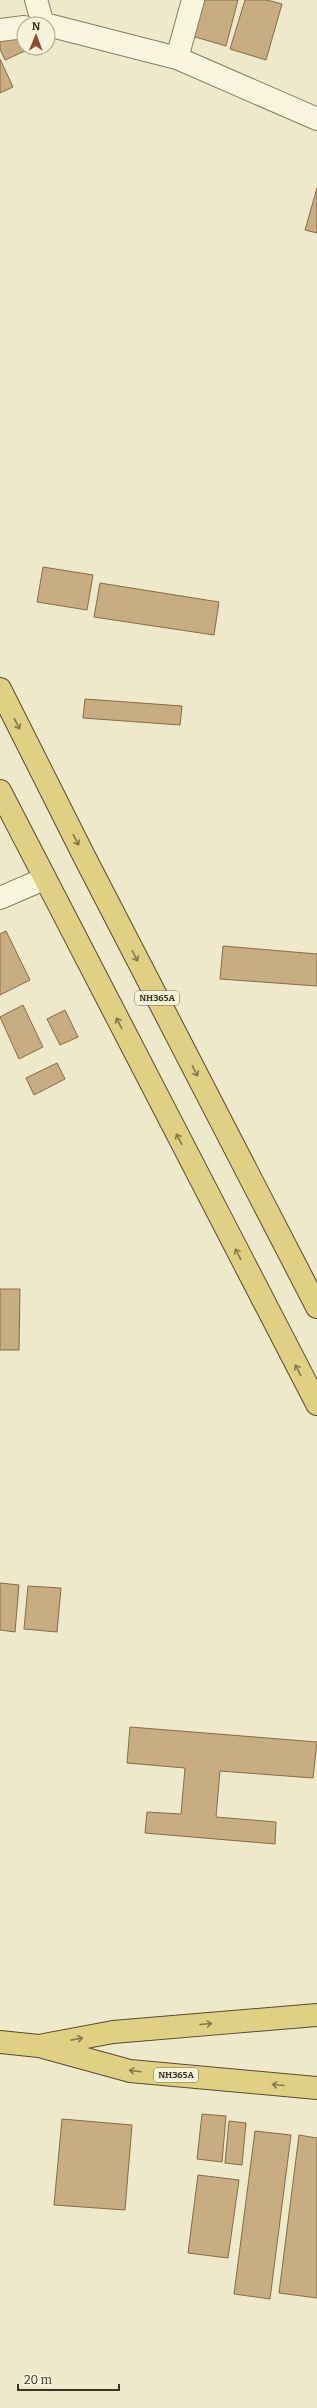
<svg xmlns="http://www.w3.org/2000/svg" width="317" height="2408" font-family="Bitter,serif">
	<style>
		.building { fill: #c8ad82; stroke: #866c46 }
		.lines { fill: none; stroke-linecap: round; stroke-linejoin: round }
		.minor-casing { stroke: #887d5f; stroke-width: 24 }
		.trunk-casing { stroke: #574b33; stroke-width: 24 }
		.minor { stroke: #f7f5dd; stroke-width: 22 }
		.trunk { stroke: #e0d083; stroke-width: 22 }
		.oneway { stroke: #85794e }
		.labels { text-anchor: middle; stroke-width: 3.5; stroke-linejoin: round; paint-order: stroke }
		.shield { fill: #f4f2d9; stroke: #726c59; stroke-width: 1 }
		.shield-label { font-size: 9px; font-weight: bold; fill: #3a3222 }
	</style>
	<rect width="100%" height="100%" fill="#ede9ca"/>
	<!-- building -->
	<path class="building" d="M203 0H238L226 46 192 36Z
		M245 0H267L282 4 266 60 230 49Z
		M19 32 24 48 27 50 5 60 0 49V40Z
		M0 59 13 87 0 93Z
		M317 188V233L305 230Z
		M43 567 93 575 87 610 37 602Z
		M100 583 219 602 214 635 94 617Z
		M85 699 182 706 180 725 83 718Z
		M6 931 30 980 0 995V934Z
		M223 946 317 954V986L220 979Z
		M23 1005 43 1047 19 1059 0 1017Z
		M65 1010 78 1037 60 1045 47 1019Z
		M57 1063 65 1079 34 1095 26 1078Z
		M0 1289H20L19 1350H0Z
		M0 1583 19 1585 15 1632 0 1630Z
		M28 1586 61 1588 57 1632 24 1629Z
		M130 1727 317 1742 313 1778 220 1771 216 1817 276 1822 275 1844 145 1833 147 1812 181 1814 185 1768 127 1763Z
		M202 2114 226 2116 222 2162 197 2159Z
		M62 2119 132 2125 125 2210 54 2205Z
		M229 2121 246 2123 242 2165 225 2163Z
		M255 2131 291 2135 270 2299 234 2294Z
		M299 2135 317 2138V2298L279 2293Z
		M198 2175 239 2180 228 2258 188 2253Z"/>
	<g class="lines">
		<defs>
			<path id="minor" d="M36 0 43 24
				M48 25 177 58 317 119
				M0 30 24 27
				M177 58 193 0
				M0 898 44 879"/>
			<path id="trunk" d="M0 689 85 858 317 1307
				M0 791 317 1404
				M0 2042 39 2046 130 2071 317 2088
				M44 2045 113 2032 317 2015"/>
		</defs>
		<!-- minor casing -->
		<use href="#minor" class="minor-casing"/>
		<!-- trunk casing -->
		<use href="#trunk" class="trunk-casing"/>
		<!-- minor -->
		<use href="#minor" class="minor"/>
		<!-- trunk -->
		<use href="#trunk" class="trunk"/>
	</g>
	<!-- one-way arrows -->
	<defs><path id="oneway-shaft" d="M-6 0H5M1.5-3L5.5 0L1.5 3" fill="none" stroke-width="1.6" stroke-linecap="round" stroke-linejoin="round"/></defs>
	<g class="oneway">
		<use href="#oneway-shaft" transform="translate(17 724) rotate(63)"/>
		<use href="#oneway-shaft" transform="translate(76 840) rotate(63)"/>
		<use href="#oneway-shaft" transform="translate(135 956) rotate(63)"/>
		<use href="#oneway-shaft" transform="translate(119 1023) rotate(-117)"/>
		<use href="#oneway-shaft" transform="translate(195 1071) rotate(63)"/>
		<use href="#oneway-shaft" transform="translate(179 1139) rotate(-117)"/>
		<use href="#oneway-shaft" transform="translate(238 1254) rotate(-117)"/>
		<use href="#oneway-shaft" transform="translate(298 1370) rotate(-117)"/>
		<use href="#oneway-shaft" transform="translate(206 2024) rotate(-5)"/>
		<use href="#oneway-shaft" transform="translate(77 2039) rotate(-11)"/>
		<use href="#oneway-shaft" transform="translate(135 2071) rotate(-173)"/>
		<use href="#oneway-shaft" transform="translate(278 2085) rotate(-175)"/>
	</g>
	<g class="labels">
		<!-- shield labels -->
		<g class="shield">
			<rect x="135" y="991" width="44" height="14" rx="3"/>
			<rect x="154" y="2068" width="44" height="14" rx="3"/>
		</g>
		<g class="shield-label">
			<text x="157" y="1001">NH365A</text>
			<text x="176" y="2078">NH365A</text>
		</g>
	</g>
	<!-- north arrow -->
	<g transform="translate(36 36) rotate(1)"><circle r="19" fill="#f4f2d9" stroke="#aaa590"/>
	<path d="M0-3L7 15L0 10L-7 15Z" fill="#944532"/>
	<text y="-6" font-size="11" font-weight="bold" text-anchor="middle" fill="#3a3222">N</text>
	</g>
	<!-- scale -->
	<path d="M18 2384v6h101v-6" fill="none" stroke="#3a3222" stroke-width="2"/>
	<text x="24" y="2384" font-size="12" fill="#3a3222" stroke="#f4f2d9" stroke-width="3" paint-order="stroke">20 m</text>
</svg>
